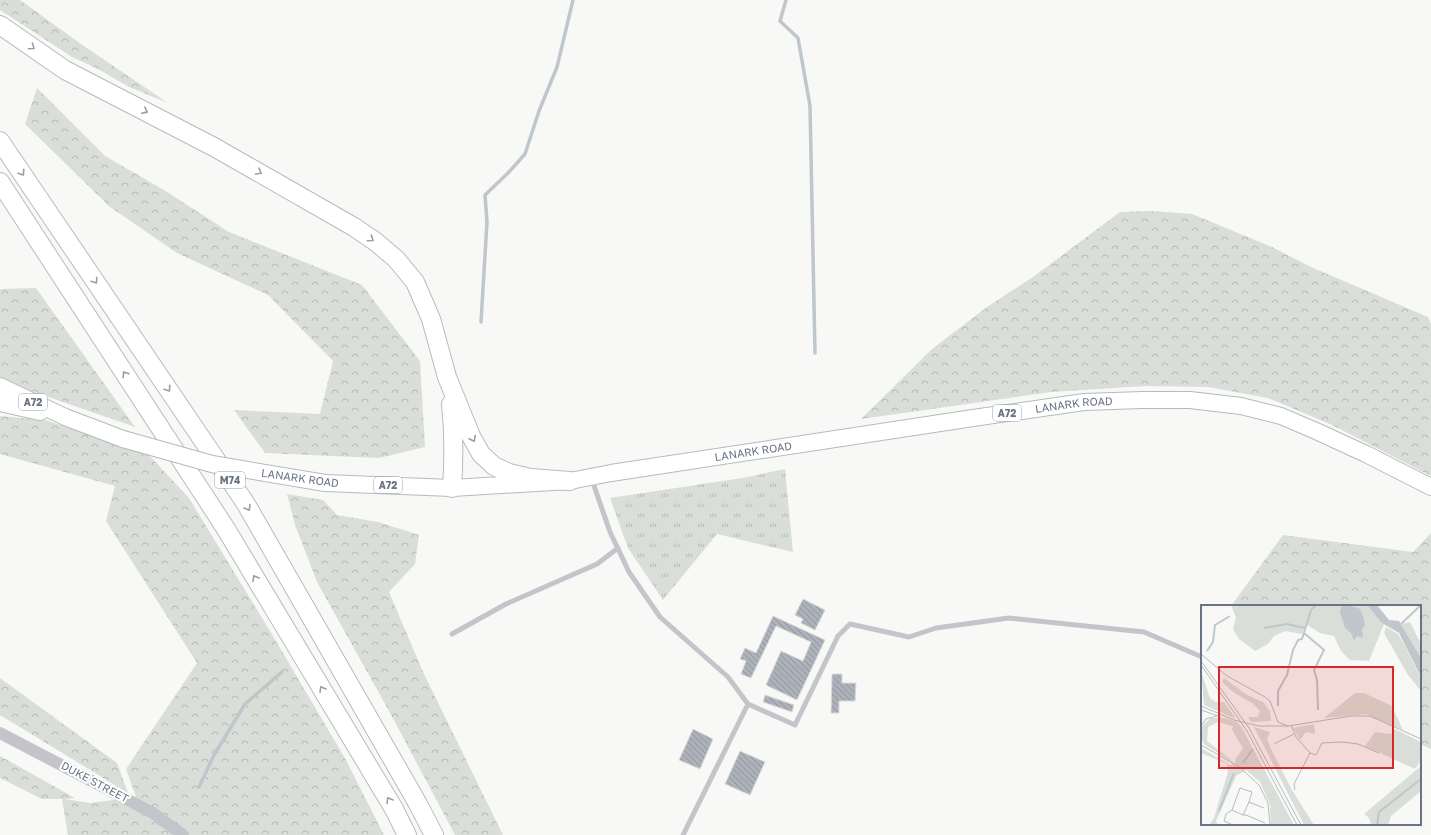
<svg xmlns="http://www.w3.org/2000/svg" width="1431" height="835" font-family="'Golos Text',sans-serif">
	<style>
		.grass { fill: url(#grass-tufts) }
		.forest { fill: url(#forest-crowns) }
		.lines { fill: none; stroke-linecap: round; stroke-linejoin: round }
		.stream { stroke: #bfc6cc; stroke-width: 3.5 }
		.building { fill: url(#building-back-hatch); stroke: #dadad9 }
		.primary-casing { stroke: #b6b9be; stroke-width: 18 }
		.motorway-casing { stroke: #b8babe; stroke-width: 20 }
		.service { stroke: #c3c5ca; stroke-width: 5 }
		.tertiary { stroke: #c3c5ca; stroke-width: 12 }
		.primary { stroke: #fff; stroke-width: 16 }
		.motorway { stroke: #fff; stroke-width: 18 }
		.primary-bridge-casing { stroke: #b6b9be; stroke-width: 18; stroke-linecap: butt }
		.primary-bridge { stroke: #fff; stroke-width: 16 }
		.oneway { stroke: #979eaa }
		.labels { text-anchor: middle; stroke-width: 4; stroke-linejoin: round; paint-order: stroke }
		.shield { fill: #fff; stroke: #979eaa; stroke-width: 1 }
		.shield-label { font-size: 10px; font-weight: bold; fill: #6a7485 }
		.street-label { font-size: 11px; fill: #6a7485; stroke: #fff }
		.inset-river { fill: none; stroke: #bfc6cc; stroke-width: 2 }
		.inset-road { fill: none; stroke: #b6bcc2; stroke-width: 1 }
		.view { fill: #d62828; fill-opacity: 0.15; stroke: #d62828; stroke-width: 2 }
		.inset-edge { fill: none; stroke: #6a7485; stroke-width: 2 }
	</style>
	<defs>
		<pattern id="grass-tufts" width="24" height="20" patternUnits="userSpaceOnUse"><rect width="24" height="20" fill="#d9dfd8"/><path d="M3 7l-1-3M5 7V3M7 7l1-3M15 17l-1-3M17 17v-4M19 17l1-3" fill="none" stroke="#b4b9b5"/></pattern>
		<pattern id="forest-crowns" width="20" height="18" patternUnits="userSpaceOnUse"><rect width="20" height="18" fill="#d9dfd8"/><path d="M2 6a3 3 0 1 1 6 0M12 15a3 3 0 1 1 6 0" fill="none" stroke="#b4b9b5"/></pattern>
		<pattern id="building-back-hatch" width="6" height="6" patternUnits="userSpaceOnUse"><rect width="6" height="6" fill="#adb2ba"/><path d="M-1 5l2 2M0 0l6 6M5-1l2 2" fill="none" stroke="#91959d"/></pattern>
	</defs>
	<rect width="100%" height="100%" fill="#f8f9f7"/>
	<!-- grass -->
	<path class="grass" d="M785 469 793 552 717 534 663 600 628 548 610 498 742 478Z"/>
	<!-- forest -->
	<path class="forest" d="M0 0H20L81 44 168 103 129 87 98 69 72 57 0 10Z
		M37 88 105 156 164 190 229 232 362 285 420 361 425 447 379 458 265 453 234 410 320 414 333 361 268 295 177 253 110 207 25 124Z
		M1151 211 1192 214 1272 247 1311 267 1428 317 1431 324V476L1332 425 1268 398 1208 387 1145 386 1051 392 861 419 932 349 987 307 1033 277 1120 212Z
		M36 288 135 427 31 391 0 377V289Z
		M0 416 45 420 148 454 189 498 273 636 346 760 384 835H68L62 799H42L0 778V756L75 798 65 799 90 803 136 797 126 769 197 663 106 521 115 486 0 454Z
		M287 494 323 500 337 515 378 522 419 535 415 564 389 592 424 674 503 835H455L389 711 317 582 295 525Z
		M1431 533V749L1420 744V606H1231L1283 535 1413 552Z
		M0 678 117 763 128 793 0 715Z"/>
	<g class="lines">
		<!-- stream -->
		<path class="stream" d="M786 0 780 21 798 38 810 106 815 353
			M481 322 487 222 485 195 508 173 525 154 539 111 557 67 573 0
			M199 787 214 755 245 704 282 672"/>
	</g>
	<!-- building -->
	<path class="building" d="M803 599 825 610 815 630 801 623 803 619 795 615Z
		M773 616 825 640 797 700 766 685 781 651 803 661 811 642 776 626 751 678 741 674 746 661 740 659 745 648 756 653Z
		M832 674H842V683H856L855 701H839V713H831Z
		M765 695 794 705 792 712 763 702Z
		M693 729 713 739 700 769 679 760Z
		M740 751 765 762 750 795 725 784Z"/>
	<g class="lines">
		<defs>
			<g id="primary">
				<path d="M0 386 65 417 123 439"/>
				<path d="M0 403 40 412"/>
				<path id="s1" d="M325 483 452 488 570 481 611 473 973 418 1084 402 1142 400H1190L1241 406 1281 416 1316 431 1366 454 1431 487"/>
			</g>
			<path id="motorway" d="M0 25 65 70 214 147 354 227 376 242 396 259 415 282 431 319 447 377 471 436 481 454 494 466 509 473 531 478 570 481
				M0 141 246 504 418 804 434 835
				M0 182 226 529 394 809 407 835
				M451 404C454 432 454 459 452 488"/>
		</defs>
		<!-- primary casing -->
		<use href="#primary" class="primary-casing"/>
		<!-- motorway casing -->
		<use href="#motorway" class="motorway-casing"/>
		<!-- service -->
		<path class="service" d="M592 480 610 532 629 572 660 617 728 677 748 704 683 835
			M452 634 506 604 597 564 618 548
			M748 704 795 725 838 636 850 624 909 637 936 628 1009 618 1144 632 1202 657"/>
		<!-- tertiary -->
		<path class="tertiary" d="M0 733 153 813 183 835"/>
		<!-- primary -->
		<use href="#primary" class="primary"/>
		<!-- motorway -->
		<use href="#motorway" class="motorway"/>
		<defs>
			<path id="primary-bridge" d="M123 439 212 464 325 483"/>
		</defs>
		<!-- primary-bridge casing -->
		<use href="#primary-bridge" class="primary-bridge-casing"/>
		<!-- primary-bridge -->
		<use href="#primary-bridge" class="primary-bridge"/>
	</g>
	<!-- one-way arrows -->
	<defs><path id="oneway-chevron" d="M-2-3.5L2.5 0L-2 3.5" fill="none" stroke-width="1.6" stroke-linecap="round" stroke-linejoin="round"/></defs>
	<g class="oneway">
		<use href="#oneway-chevron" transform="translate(32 47) rotate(35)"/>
		<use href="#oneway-chevron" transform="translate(145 111) rotate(27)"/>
		<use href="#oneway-chevron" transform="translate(259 172) rotate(30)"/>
		<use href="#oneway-chevron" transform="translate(22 173) rotate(56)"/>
		<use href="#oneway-chevron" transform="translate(371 239) rotate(35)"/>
		<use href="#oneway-chevron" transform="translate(95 281) rotate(56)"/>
		<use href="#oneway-chevron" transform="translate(125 374) rotate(-123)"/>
		<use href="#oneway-chevron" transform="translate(168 389) rotate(56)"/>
		<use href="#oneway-chevron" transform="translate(473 439) rotate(63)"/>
		<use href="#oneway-chevron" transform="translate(248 508) rotate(59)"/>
		<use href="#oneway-chevron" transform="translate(255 578) rotate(-121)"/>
		<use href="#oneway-chevron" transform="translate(322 689) rotate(-121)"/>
		<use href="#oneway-chevron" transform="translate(389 800) rotate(-121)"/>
	</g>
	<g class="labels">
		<!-- shield labels -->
		<g class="shield">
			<rect x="19" y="394" width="28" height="16" rx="3"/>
			<rect x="993" y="405" width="28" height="16" rx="3"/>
			<rect x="215" y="472" width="30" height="16" rx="3"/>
			<rect x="374" y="477" width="28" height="16" rx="3"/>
		</g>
		<g class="shield-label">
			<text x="33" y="406">A72</text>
			<text x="1007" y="417">A72</text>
			<text x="230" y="484">M74</text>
			<text x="388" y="489">A72</text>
		</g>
		<!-- street labels -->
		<g class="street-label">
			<text dy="4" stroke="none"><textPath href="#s1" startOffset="755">LANARK ROAD</textPath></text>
			<text dy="4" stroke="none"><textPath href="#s1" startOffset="431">LANARK ROAD</textPath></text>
			<text transform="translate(300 478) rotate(8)" y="4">LANARK ROAD</text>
			<text transform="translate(95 782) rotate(28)" y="4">DUKE STREET</text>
		</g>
	</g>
	<!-- overview -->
	<g transform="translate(1201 605)">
		<rect width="220" height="220" fill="#f8f9f7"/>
		<path d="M113 119 114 129 105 127 99 135 92 123ZM69 202 73 204 78 220H70Z" fill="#d9dfd8"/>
		<path d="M209 17 220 39V53L200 19ZM185 22 197 29 204 41 220 73V86L207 70 183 28ZM0 66 9 93 15 97H23L35 114 3 100ZM23 73 46 90 62 97 69 106 70 116 50 117 47 112H57L59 106 51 98 32 87 21 77ZM154 88H163L191 101 202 125 165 109 123 113ZM10 113H24L36 117 41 123 93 220H78L59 177 45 165 35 171 15 216 17 220H8L13 213 27 167 26 159 0 148V143L29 160 35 159 34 155 42 143 31 125 32 121 17 117 7 122 6 136 34 158 4 140 0 133V122ZM53 122 69 127 66 134 70 144 91 185 113 220H103ZM194 124 220 137V156L214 164 164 141 174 127 190 129ZM220 161V186L190 211 187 220H170L168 213 163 209Z" fill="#d9dfd8"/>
		<path d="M30 0H166L183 19 168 56 149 55 140 46 133 31 119 28 105 19 101 29 84 26 73 31 67 39 54 46 38 34 34 28 32 23 35 13Z" fill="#d9dfd8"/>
		<path d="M147 0 159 4 163 14 164 21 161 24 162 33 156 31 153 36 150 28 144 23 139 7 140 2ZM166 0H176L188 15 198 16 220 53V72L198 28 181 18Z" fill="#bfc6cc"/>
		<path class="inset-river" d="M200 19 220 0M63 23 86 19 104 23M103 28 123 45 113 65 116 75 117 105M6 46 12 37 14 20 29 11M77 101V86L86 70 92 45 97 35 101 34 110 5 115 0M42 158 52 144M18 206 33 168M176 220 178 207 220 174"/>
		<path class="inset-road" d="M0 49 26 71 64 92 69 96 77 117 87 121M0 56 48 123 100 220M0 60 46 126 96 220M0 101 33 115 58 121H87L150 111H169L220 134M0 105 20 112M90 120 95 132 109 148 93 179 94 185M0 121 5 114 16 111M73 139 93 129M0 140 37 161 58 180 67 198 69 220M109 148 115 150 121 138 141 137 157 139 178 148M31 205 39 183 51 187 48 197M45 210H42L48 197 63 203M45 210 64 218M32 220 23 216 25 209 31 205 42 210"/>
		<path class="view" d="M18 62H192V163H18Z"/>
		<rect width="220" height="220" class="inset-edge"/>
	</g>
</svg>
